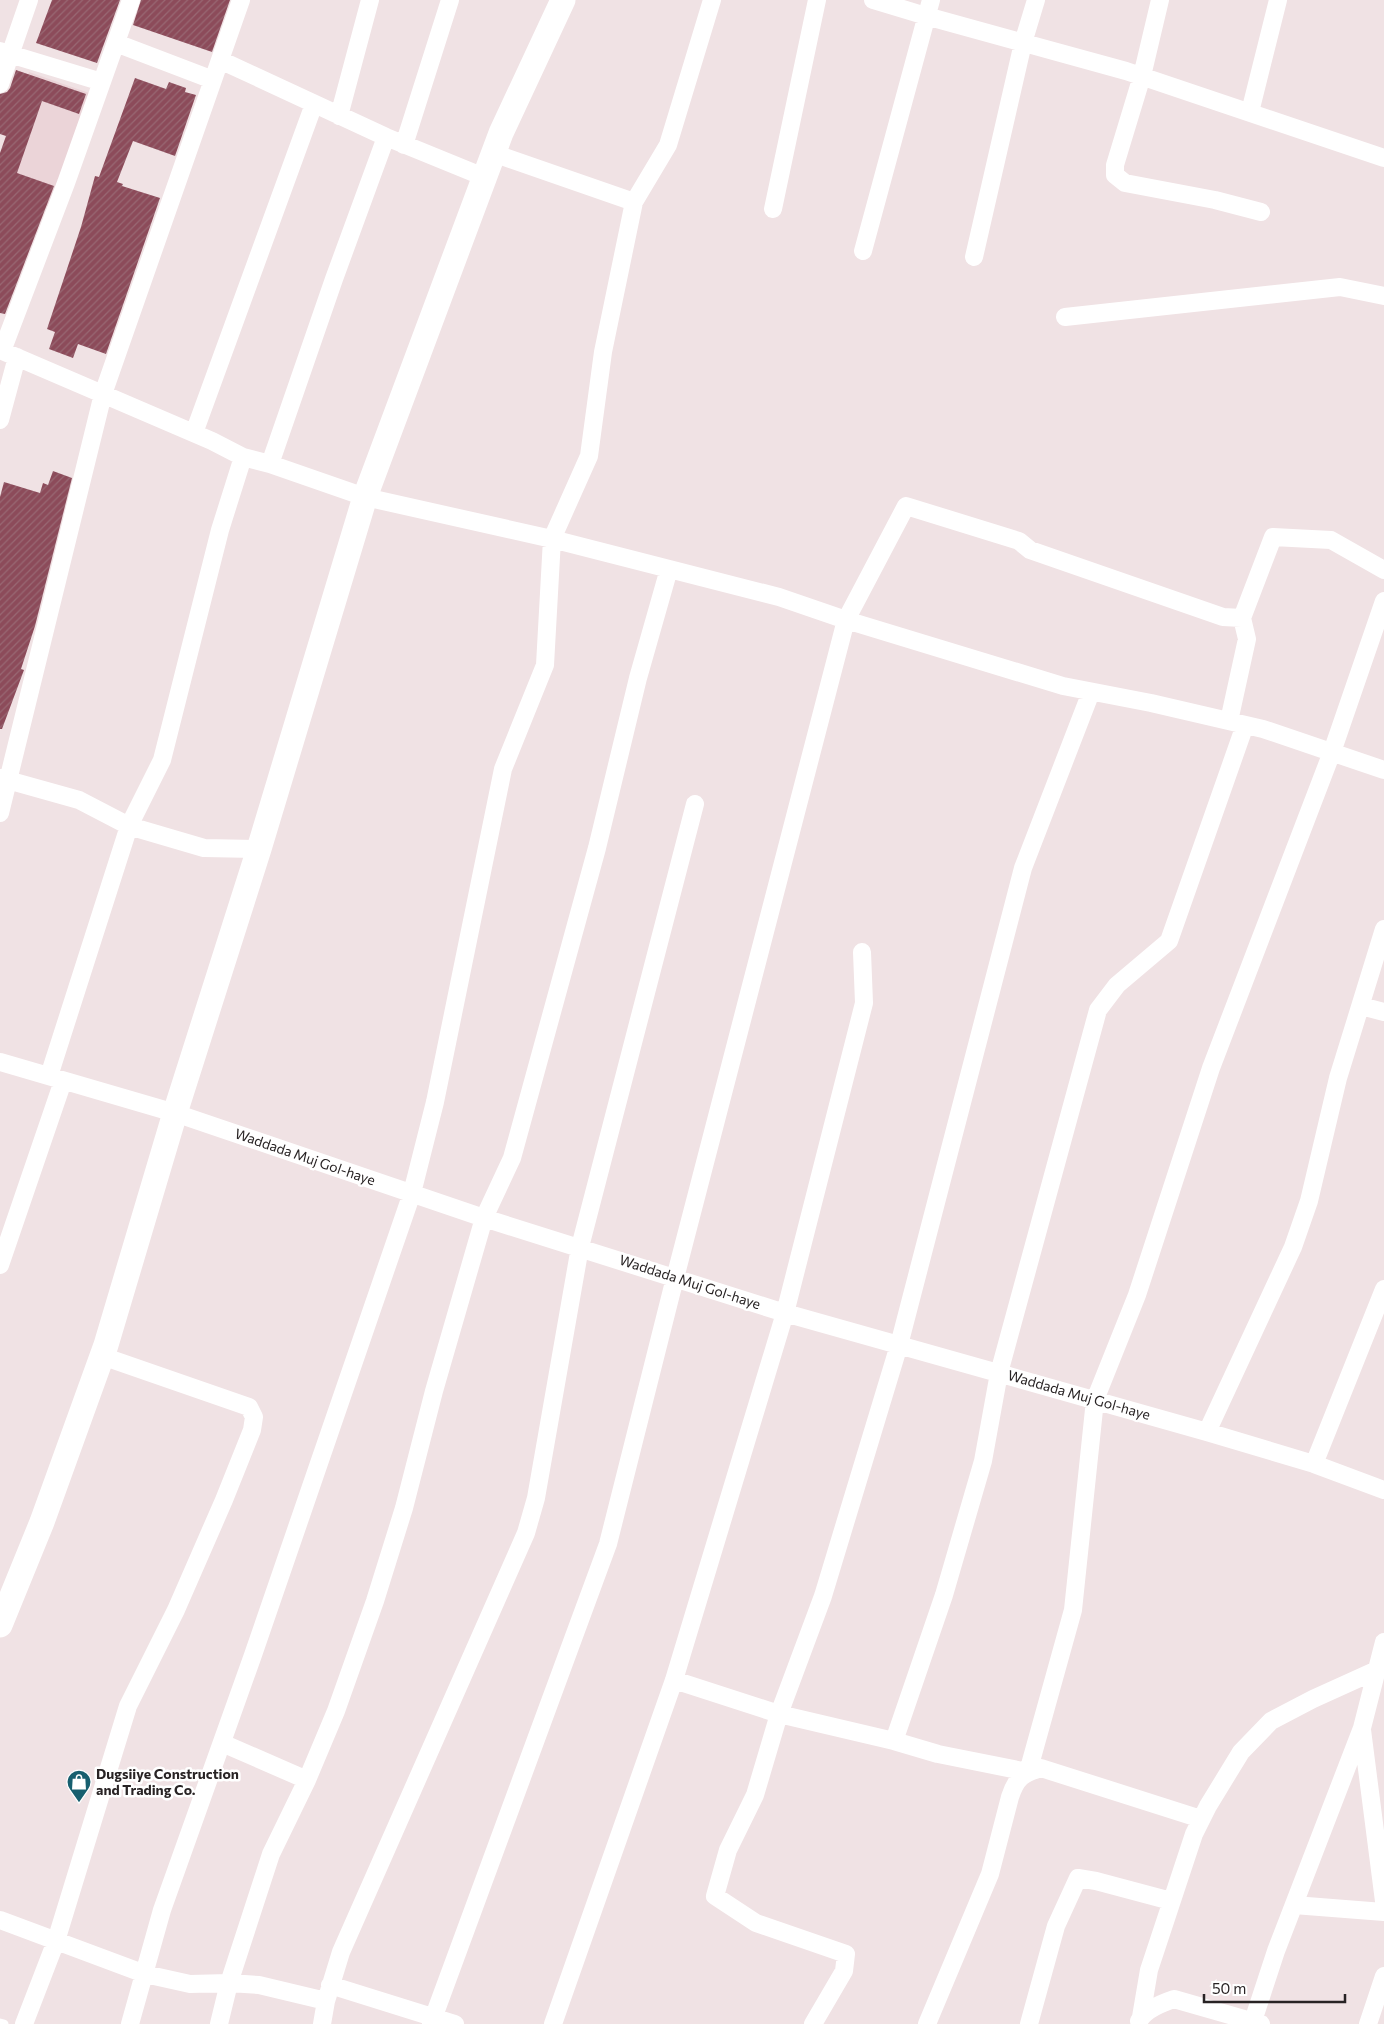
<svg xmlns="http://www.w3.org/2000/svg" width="1384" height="2024" font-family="Commissioner,sans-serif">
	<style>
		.built { fill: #ebd4d8 }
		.building { fill: url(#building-hatch) }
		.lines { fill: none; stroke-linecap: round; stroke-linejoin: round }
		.lane { stroke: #fff; stroke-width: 9 }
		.street { stroke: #fff; stroke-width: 18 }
		.secondary { stroke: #fff; stroke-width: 25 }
		.labels { text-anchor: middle; stroke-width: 5; stroke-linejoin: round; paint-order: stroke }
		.street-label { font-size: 14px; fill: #282324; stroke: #fff }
		.poi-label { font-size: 14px; font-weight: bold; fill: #282324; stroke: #fff; text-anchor: start }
	</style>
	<defs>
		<pattern id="building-hatch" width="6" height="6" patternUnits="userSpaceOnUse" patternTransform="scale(1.25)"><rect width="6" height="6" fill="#8c4b5a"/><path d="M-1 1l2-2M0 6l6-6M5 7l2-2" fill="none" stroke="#986873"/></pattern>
	</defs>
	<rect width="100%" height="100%" fill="#f0e2e4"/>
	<!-- built -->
	<path class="built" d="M29 72 92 94 53 208 0 190V155Z"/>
	<!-- building -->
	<path class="building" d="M52 0H120L97 63 36 43Z
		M141 0H230L212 52 133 25Z
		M16 70 86 94 79 114 42 101 17 173 54 186 5 314 0 313V153L6 136 0 134V94L7 92 10 88Z
		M135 78 166 89 169 82 186 88 185 92 196 95 175 156 133 141 117 182 123 184 122 186 160 198 106 354 78 344 73 358 49 349 55 332 47 329 81 227 95 176 99 177Z
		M53 471 72 478 35 626 21 669 24 670 2 729H0V497L4 482 40 493 43 483 48 485Z"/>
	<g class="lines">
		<!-- lane -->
		<path class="lane" d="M0 2023 4 2024"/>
		<!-- street -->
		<path class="street" d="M873 0 926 16 1126 71 1384 158
			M1160 0 1142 76 1115 165V175L1125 183 1215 200 1261 212
			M116 43 213 80
			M0 51 102 82
			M220 60 386 137 484 177
			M0 84 29 0
			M1250 112 1278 0
			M339 116 370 0
			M404 145 450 0
			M493 153 634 202
			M773 209 817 0
			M863 251 931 0
			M974 257 1023 43 1036 0
			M1065 317 1340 287 1384 296
			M0 350 212 441 243 457 270 464 365 497 552 539 779 597 846 620 1063 686 1151 703 1263 729 1384 770
			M2 351 66 183 131 0
			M0 420 17 357
			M194 433 314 104
			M270 464 334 279 386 137
			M1229 721 1247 639 1242 618 1273 537 1331 540 1384 570
			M0 778 79 800 129 826 204 848 259 849
			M0 813 103 394 241 0
			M1361 1006 1384 1012
			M0 1062 175 1113 484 1218 785 1313 1207 1432 1314 1464 1384 1490
			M49 1076 129 826 162 760 220 530 243 457
			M0 1265 63 1081
			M1207 1432 1293 1247 1309 1201 1338 1078 1384 929
			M1314 1464 1384 1289
			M674 1680 779 1714 894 1741 938 1754 1028 1772 1073 1610 1095 1400 1137 1295 1211 1068 1332 752 1384 601
			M1362 1730 1384 1901
			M894 1741 944 1595 983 1461 999 1373 1098 1010 1117 985 1169 941 1245 725
			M222 1743 307 1780
			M1294 1905 1384 1912
			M0 1920 145 1974 190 1984 229 1983 259 1985 326 2001
			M330 1985 455 2024
			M1141 2017 1149 1970 1194 1834 1208 1806 1241 1752 1271 1721 1313 1699 1377 1670
			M1139 2021C1145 2010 1162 2003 1174 1999L1261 2024
			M24 2024 56 1941 128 1706 176 1610 224 1500 252 1430 254 1417 249 1407 102 1356
			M130 2024 162 1910 253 1655 412 1193 435 1102 503 769 545 665 552 539 589 456 603 352 634 202 668 145 712 0
			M219 2024 229 1983 271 1854 307 1780 336 1711 375 1601 404 1508 434 1391 484 1218 512 1158 597 848 638 678 669 569
			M322 2024 326 2001 341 1952 526 1533 536 1498 580 1247 695 804
			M431 2024 608 1544 675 1278 846 620 906 506 1019 541 1030 550 1223 617 1242 618
			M553 2024 674 1680 785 1313 864 1003 862 952
			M813 2024 844 1971 846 1954 756 1923 715 1896 728 1850 755 1795 779 1714 823 1596 899 1345 1023 868 1091 692
			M927 2024 990 1874 1010 1797C1016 1778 1023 1773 1041 1768L1201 1819
			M1029 2024 1056 1926 1078 1878 1096 1881 1171 1901
			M1252 2024 1276 1951 1362 1728 1384 1642
			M1368 2024 1384 1976"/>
		<!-- secondary -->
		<path class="secondary" d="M0 1625 42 1522 106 1345 175 1113 259 849 365 497 501 133 563 0"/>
	</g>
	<!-- icons -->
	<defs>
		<symbol id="shop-pin" viewBox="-11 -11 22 30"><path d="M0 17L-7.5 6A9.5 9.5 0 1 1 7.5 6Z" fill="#175f6f" stroke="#fff"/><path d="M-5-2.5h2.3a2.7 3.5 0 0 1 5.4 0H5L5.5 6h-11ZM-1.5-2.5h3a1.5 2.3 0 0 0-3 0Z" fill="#fff"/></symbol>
	</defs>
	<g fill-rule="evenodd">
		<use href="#shop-pin" x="65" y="1768" width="28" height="38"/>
	</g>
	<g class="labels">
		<!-- street labels -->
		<g class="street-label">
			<text transform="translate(305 1157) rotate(19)" y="5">Waddada Muj Gol-haye</text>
			<text transform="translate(690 1282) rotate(18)" y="5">Waddada Muj Gol-haye</text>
			<text transform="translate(1079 1395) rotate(16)" y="5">Waddada Muj Gol-haye</text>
		</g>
		<!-- poi labels -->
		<g class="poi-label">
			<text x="96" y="1779">Dugsiiye Construction<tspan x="96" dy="16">and Trading Co.</tspan></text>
		</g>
	</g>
	<!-- scale -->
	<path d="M1204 1994v8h141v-8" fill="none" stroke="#282324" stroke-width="2.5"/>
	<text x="1212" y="1994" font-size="15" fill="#282324" stroke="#ffffff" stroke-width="4" paint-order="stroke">50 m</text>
</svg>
